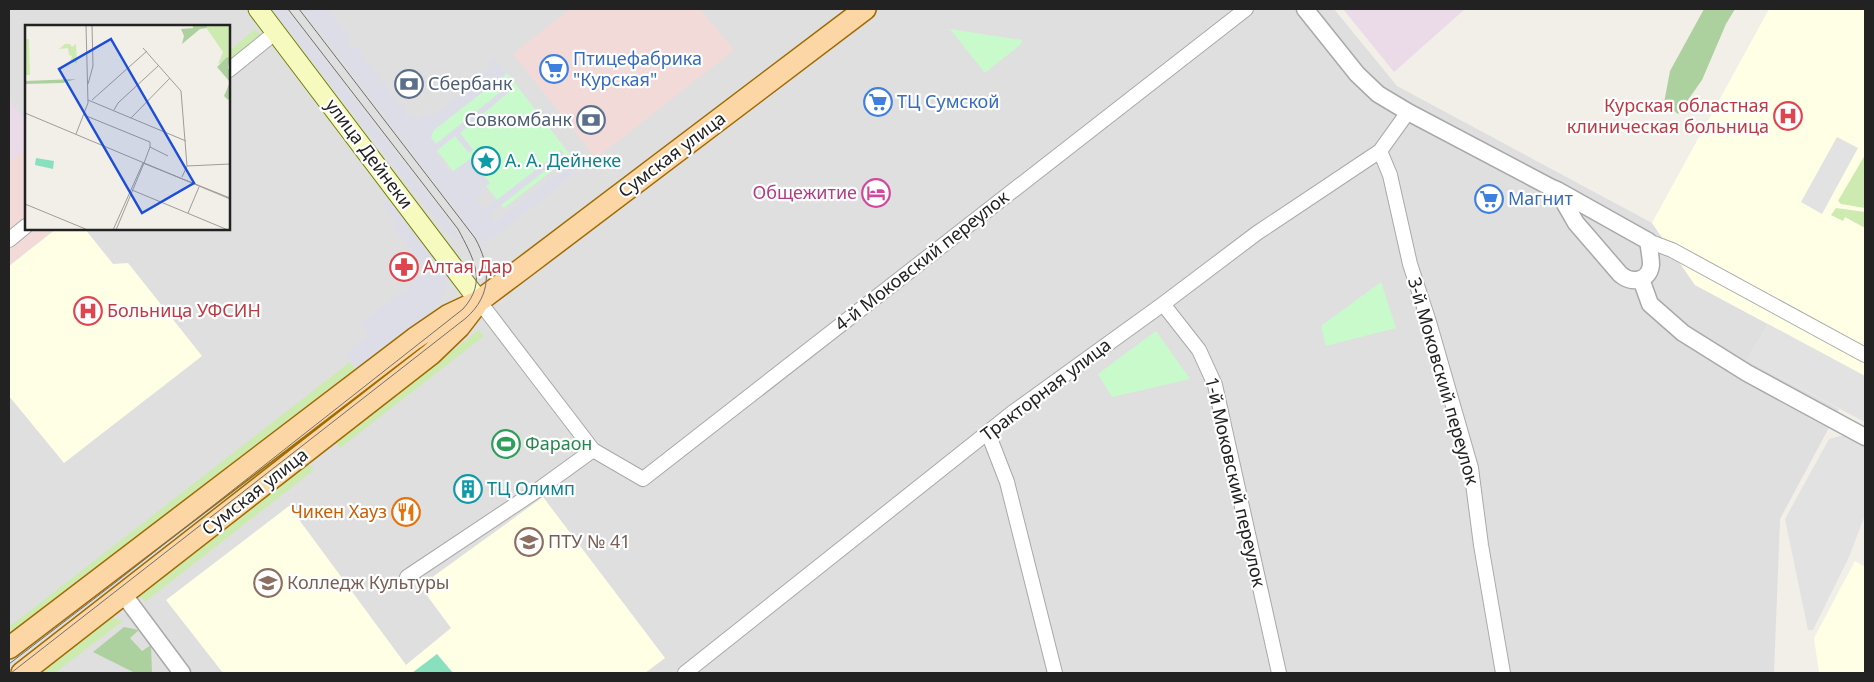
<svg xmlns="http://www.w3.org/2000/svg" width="1874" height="682" font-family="'Noto Sans',sans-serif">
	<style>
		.residential { fill: #e0dfdf; fill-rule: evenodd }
		.commercial { fill: #f2dad9 }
		.industrial { fill: #ebdbe8 }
		.education { fill: #ffffe5 }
		.grass { fill: #cdebb0 }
		.forest { fill: #add19e }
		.park { fill: #c8facc }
		.pitch { fill: #88e0be }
		.parking { fill: #e2e2e2 }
		.plaza { fill: #dddde8 }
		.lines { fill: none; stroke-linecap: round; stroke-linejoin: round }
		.minor-casing { stroke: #a9a9a9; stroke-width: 16 }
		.tertiary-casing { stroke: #a9a9a9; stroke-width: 19 }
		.secondary-casing { stroke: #707d05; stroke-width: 21 }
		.primary-casing { stroke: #a06b00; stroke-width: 24 }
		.minor { stroke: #fff; stroke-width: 14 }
		.tertiary { stroke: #fff; stroke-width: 16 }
		.secondary { stroke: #f7fabf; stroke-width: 19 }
		.primary { stroke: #fcd6a4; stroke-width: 21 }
		.tram { stroke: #707070; stroke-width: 1 }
		.labels { text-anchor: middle; stroke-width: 4.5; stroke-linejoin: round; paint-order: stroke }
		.shop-label { font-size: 18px; fill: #366cbe; stroke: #fff; text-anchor: start }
		.service-label { font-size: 18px; fill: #4e5e75; stroke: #fff; text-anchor: start }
		.health-label { font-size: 18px; fill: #be3a42; stroke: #fff; text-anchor: start }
		.street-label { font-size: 18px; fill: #222; stroke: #fff }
		.culture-label { font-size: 18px; fill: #0d838f; stroke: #fff; text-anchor: start }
		.hotel-label { font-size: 18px; fill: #b23c85; stroke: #fff; text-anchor: end }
		.leisure-label { font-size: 18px; fill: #27864d; stroke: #fff; text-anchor: start }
		.food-label { font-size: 18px; fill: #c56008; stroke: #fff; text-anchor: end }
		.education-label { font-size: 18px; fill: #785e54; stroke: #fff; text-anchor: start }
		.inset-road { fill: none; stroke: #9f9d99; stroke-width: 1 }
		.view { fill: #1d4ed8; fill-opacity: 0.15; stroke: #1d4ed8; stroke-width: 2.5 }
		.inset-edge { fill: none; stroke: #222; stroke-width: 2.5 }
	</style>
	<rect width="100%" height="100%" fill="#f2efe9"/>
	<!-- residential -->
	<path class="residential" d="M9 9H1334L1397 86 1652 223 1695 285 1768 324 1747 360 1839 409 1780 519 1774 673H9ZM26 26H229V229H26Z"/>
	<!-- commercial -->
	<path class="commercial" d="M570 9H700L734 50 596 158 513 54Z
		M26 149V229H56L9 266V162Z"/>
	<!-- industrial -->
	<path class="industrial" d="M1343 9H1465L1394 72Z
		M9 99 26 122V148L9 162Z"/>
	<!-- education -->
	<path class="education" d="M1769 9H1865V376L1695 285 1652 223Z
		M56 229H85L113 264 128 263 202 356 64 463 9 396V266Z
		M543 497 665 658 645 673H223L166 600 289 506 406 665 451 628 420 586Z
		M1855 561 1865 567V673H1819L1814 638Z"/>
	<!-- grass -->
	<path class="grass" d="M255 29 264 39 229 66V51Z
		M1865 155V208L1841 204 1838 201Z
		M1836 208 1865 212V228L1845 217 1843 221 1831 215Z
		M479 330 484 336 340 448 335 441Z
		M350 362 357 372 9 638V627Z
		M307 462 314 470 145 602 139 595Z
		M104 615 123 621 55 673H28Z"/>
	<!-- forest -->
	<path class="forest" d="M1704 9H1735L1726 24 1702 80 1678 114 1664 103 1670 71Z
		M124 627 139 630 130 638 142 651 151 645 152 673H135L93 652Z"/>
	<!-- park -->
	<path class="park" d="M950 29 1022 40 1021 44 985 73Z
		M507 73 571 156 504 208 482 181 468 191 426 136Z
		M1381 282 1396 328 1326 346 1321 326Z
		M1156 331 1190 379 1112 397 1098 374Z"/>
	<!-- pitch -->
	<path class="pitch" d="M437 654 453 673H412Z"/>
	<!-- parking -->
	<path class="parking" d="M1837 137 1858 148 1822 214 1801 202Z
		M1768 324 1865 376V422L1747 360Z
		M1844 435 1865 446V515L1849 557 1813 630H1808L1785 519 1829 439Z"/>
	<!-- plaza -->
	<path class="plaza" d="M271 9H285L455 230 460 239H454L448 234Z
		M303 9H328L350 37 345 41 351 49 356 45 360 49 365 63 369 60 373 73 377 70 381 84 386 81 391 95 395 93 399 106 403 103 406 116 411 113 417 120 426 113 430 117 442 108 491 67 488 63 495 58 507 73 434 130 431 137 436 144 510 84 514 88 460 133 473 150 469 153 455 136 435 152 451 173 470 159 490 183 481 191 482 194 476 199 484 210 561 150 565 155 490 214 495 221 569 165 576 173 505 229 493 237 481 243Z
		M392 196 443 265 447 278 446 286 437 305 427 317 358 369 346 353 369 335 360 324 427 271 392 226 396 222 382 204Z"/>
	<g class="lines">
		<defs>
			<path id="minor" d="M229 70 276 32
				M1380 151 1390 175 1410 264 1429 322 1471 468 1481 545 1503 673
				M9 240 26 226
				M1648 241 1672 250 1865 355
				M1163 304 1199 350 1215 385 1279 673
				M988 433 1007 482 1055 673
				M593 450 643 479 1246 9
				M407 577 542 487 593 450 479 301
				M685 673 1012 413 1163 304 1257 233 1380 151 1408 112"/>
			<path id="tertiary" d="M1305 9 1357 74 1378 94 1408 112 1550 187 1557 190 1648 241C1649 248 1651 257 1651 265 1649 282 1631 284 1620 274L1576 223 1557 190
				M1641 279 1650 304 1683 333 1747 373 1865 437
				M124 595 182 673"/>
			<path id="secondary" d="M258 9 479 301"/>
			<path id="primary" d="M9 648 414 339 449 315 479 301 523 268 865 9
				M22 673 431 354 459 327 476 305"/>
		</defs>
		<!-- minor casing -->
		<use href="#minor" class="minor-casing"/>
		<!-- tertiary casing -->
		<use href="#tertiary" class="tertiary-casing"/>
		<!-- secondary casing -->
		<use href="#secondary" class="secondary-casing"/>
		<!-- primary casing -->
		<use href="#primary" class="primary-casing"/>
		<!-- minor -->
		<use href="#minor" class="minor"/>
		<!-- tertiary -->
		<use href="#tertiary" class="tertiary"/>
		<!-- secondary -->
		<use href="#secondary" class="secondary"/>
		<!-- primary -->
		<use href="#primary" class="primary"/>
		<!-- tram -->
		<path class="tram" d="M9 664 116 582 463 309C488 281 473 258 458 229L288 9
			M11 673 466 318C492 295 491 267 475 238L299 9"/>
	</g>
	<!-- icons -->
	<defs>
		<symbol id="supermarket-ring" viewBox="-11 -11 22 22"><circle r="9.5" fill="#fff" stroke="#3f7fe0" stroke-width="1.5"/><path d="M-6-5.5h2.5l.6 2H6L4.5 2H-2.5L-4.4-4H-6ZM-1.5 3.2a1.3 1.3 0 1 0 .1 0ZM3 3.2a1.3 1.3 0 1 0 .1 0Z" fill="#3f7fe0"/></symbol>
		<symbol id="bank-ring" viewBox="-11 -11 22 22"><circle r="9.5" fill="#fff" stroke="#5c6f8a" stroke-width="1.5"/><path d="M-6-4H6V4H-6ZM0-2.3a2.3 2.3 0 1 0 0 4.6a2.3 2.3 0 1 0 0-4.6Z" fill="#5c6f8a"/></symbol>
		<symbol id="hospital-ring" viewBox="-11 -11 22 22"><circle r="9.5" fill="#fff" stroke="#e0444e" stroke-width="1.5"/><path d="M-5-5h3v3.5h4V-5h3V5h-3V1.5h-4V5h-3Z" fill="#e0444e"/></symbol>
		<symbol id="sight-ring" viewBox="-11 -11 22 22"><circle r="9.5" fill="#fff" stroke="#0f9aa8" stroke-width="1.5"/><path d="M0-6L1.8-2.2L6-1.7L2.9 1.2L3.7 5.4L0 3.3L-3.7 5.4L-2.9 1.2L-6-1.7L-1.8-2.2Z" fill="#0f9aa8"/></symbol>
		<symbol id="hotel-ring" viewBox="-11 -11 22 22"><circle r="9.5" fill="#fff" stroke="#d1479c" stroke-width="1.5"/><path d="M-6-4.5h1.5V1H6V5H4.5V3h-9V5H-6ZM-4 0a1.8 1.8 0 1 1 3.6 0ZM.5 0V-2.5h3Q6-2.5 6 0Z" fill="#d1479c"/></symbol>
		<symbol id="pharmacy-ring" viewBox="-11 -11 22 22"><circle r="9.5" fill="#fff" stroke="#e0444e" stroke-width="1.5"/><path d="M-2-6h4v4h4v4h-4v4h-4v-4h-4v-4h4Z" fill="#e0444e"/></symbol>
		<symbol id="stadium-ring" viewBox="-11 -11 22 22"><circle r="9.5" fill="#fff" stroke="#2e9e5b" stroke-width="1.5"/><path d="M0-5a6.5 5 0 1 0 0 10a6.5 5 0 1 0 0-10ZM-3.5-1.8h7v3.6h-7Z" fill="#2e9e5b"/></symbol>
		<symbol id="building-ring" viewBox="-11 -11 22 22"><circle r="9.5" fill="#fff" stroke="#0f9aa8" stroke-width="1.5"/><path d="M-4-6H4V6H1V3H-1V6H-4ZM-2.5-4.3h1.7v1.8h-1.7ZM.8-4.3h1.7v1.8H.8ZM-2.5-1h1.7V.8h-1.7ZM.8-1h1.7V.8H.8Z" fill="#0f9aa8"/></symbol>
		<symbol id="restaurant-ring" viewBox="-11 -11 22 22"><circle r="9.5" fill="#fff" stroke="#e8710a" stroke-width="1.5"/><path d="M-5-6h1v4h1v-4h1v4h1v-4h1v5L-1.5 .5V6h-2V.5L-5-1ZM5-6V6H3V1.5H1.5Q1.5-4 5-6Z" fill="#e8710a"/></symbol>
		<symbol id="university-ring" viewBox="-11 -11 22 22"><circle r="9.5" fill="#fff" stroke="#8d6e63" stroke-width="1.5"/><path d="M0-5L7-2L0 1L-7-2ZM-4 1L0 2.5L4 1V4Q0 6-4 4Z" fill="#8d6e63"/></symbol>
	</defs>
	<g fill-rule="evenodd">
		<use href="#supermarket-ring" x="538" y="53" width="32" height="32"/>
		<use href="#bank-ring" x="393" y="68" width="32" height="32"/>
		<use href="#supermarket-ring" x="862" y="86" width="32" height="32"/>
		<use href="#hospital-ring" x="1772" y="100" width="32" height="32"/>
		<use href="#bank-ring" x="575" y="104" width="32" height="32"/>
		<use href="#sight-ring" x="470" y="145" width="32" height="32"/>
		<use href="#hotel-ring" x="860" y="177" width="32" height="32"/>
		<use href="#supermarket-ring" x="1473" y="183" width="32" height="32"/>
		<use href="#pharmacy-ring" x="388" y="251" width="32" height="32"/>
		<use href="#hospital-ring" x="72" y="295" width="32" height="32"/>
		<use href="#stadium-ring" x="490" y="428" width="32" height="32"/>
		<use href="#building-ring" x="452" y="473" width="32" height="32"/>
		<use href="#restaurant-ring" x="390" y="496" width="32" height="32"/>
		<use href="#university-ring" x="513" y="526" width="32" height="32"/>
		<use href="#university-ring" x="252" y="567" width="32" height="32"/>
	</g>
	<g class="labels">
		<!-- shop labels -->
		<g class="shop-label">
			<text x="573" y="65">Птицефабрика<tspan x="573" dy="21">"Курская"</tspan></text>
			<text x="897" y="108">ТЦ Сумской</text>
			<text x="1508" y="205">Магнит</text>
		</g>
		<!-- service labels -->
		<g class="service-label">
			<text x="428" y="90">Сбербанк</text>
			<text x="572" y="126" text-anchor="end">Совкомбанк</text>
		</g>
		<!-- health labels -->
		<g class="health-label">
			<text x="1769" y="112" text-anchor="end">Курская областная<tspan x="1769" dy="21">клиническая больница</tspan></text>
			<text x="423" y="273">Алтая Дар</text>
			<text x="107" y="317">Больница УФСИН</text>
		</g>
		<!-- street labels -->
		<g class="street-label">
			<text transform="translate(369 154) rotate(53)" y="6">улица Дейнеки</text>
			<text transform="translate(672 155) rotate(-37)" y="6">Сумская улица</text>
			<text transform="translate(922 261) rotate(-38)" y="6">4-й Моковский переулок</text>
			<text transform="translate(1443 381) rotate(74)" y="6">3-й Моковский переулок</text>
			<text transform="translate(1046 390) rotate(-37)" y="6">Тракторная улица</text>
			<text transform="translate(1235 482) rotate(77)" y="6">1-й Моковский переулок</text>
			<text transform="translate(255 492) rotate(-38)" y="6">Сумская улица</text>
		</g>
		<!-- culture labels -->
		<g class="culture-label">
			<text x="505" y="167">А. А. Дейнеке</text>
			<text x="487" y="495">ТЦ Олимп</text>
		</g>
		<!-- hotel labels -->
		<g class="hotel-label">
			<text x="857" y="199">Общежитие</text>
		</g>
		<!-- leisure labels -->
		<g class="leisure-label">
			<text x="525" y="450">Фараон</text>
		</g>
		<!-- food labels -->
		<g class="food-label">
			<text x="387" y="518">Чикен Хауз</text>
		</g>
		<!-- education labels -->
		<g class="education-label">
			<text x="548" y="548">ПТУ № 41</text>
			<text x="287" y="589">Колледж Культуры</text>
		</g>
	</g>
	<!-- overview -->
	<g transform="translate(25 25)">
		<rect width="205" height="205" fill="#f2efe9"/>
		<path d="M205 0V33L193 39 198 27 180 1ZM0 14H4L5 50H0ZM40 19H45L47 22 51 19 52 38 45 37 47 31 44 30 43 23 34 24Z" fill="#cdebb0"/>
		<path d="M168 0H181L182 3 175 4 157 19 159 11 156 4 168 3ZM202 32 205 33 203 43 205 46V72L203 75 199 71 205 57 192 42ZM51 54 38 58 0 59V56Z" fill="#add19e"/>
		<path d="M11 133 29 136 28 144 10 140Z" fill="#88e0be"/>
		<path class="inset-road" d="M118 23 156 66 162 141 157 152M63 59 68 41 67 0M63 75 161 116M67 75 122 26M89 85 93 78 133 41M0 88 205 174M59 90 125 117V122M106 93 145 53M51 109 63 78 61 0M119 138 125 122 143 131M162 141 205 139M107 165 203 205M0 179 63 205M163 188 174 162M88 205 118 138 205 173M91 205 119 138"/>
		<path class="view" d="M86 14 169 158 117 188 34 44Z"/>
		<rect width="205" height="205" class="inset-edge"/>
	</g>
	<!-- border -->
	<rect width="1874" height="682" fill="none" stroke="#222222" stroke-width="20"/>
</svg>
